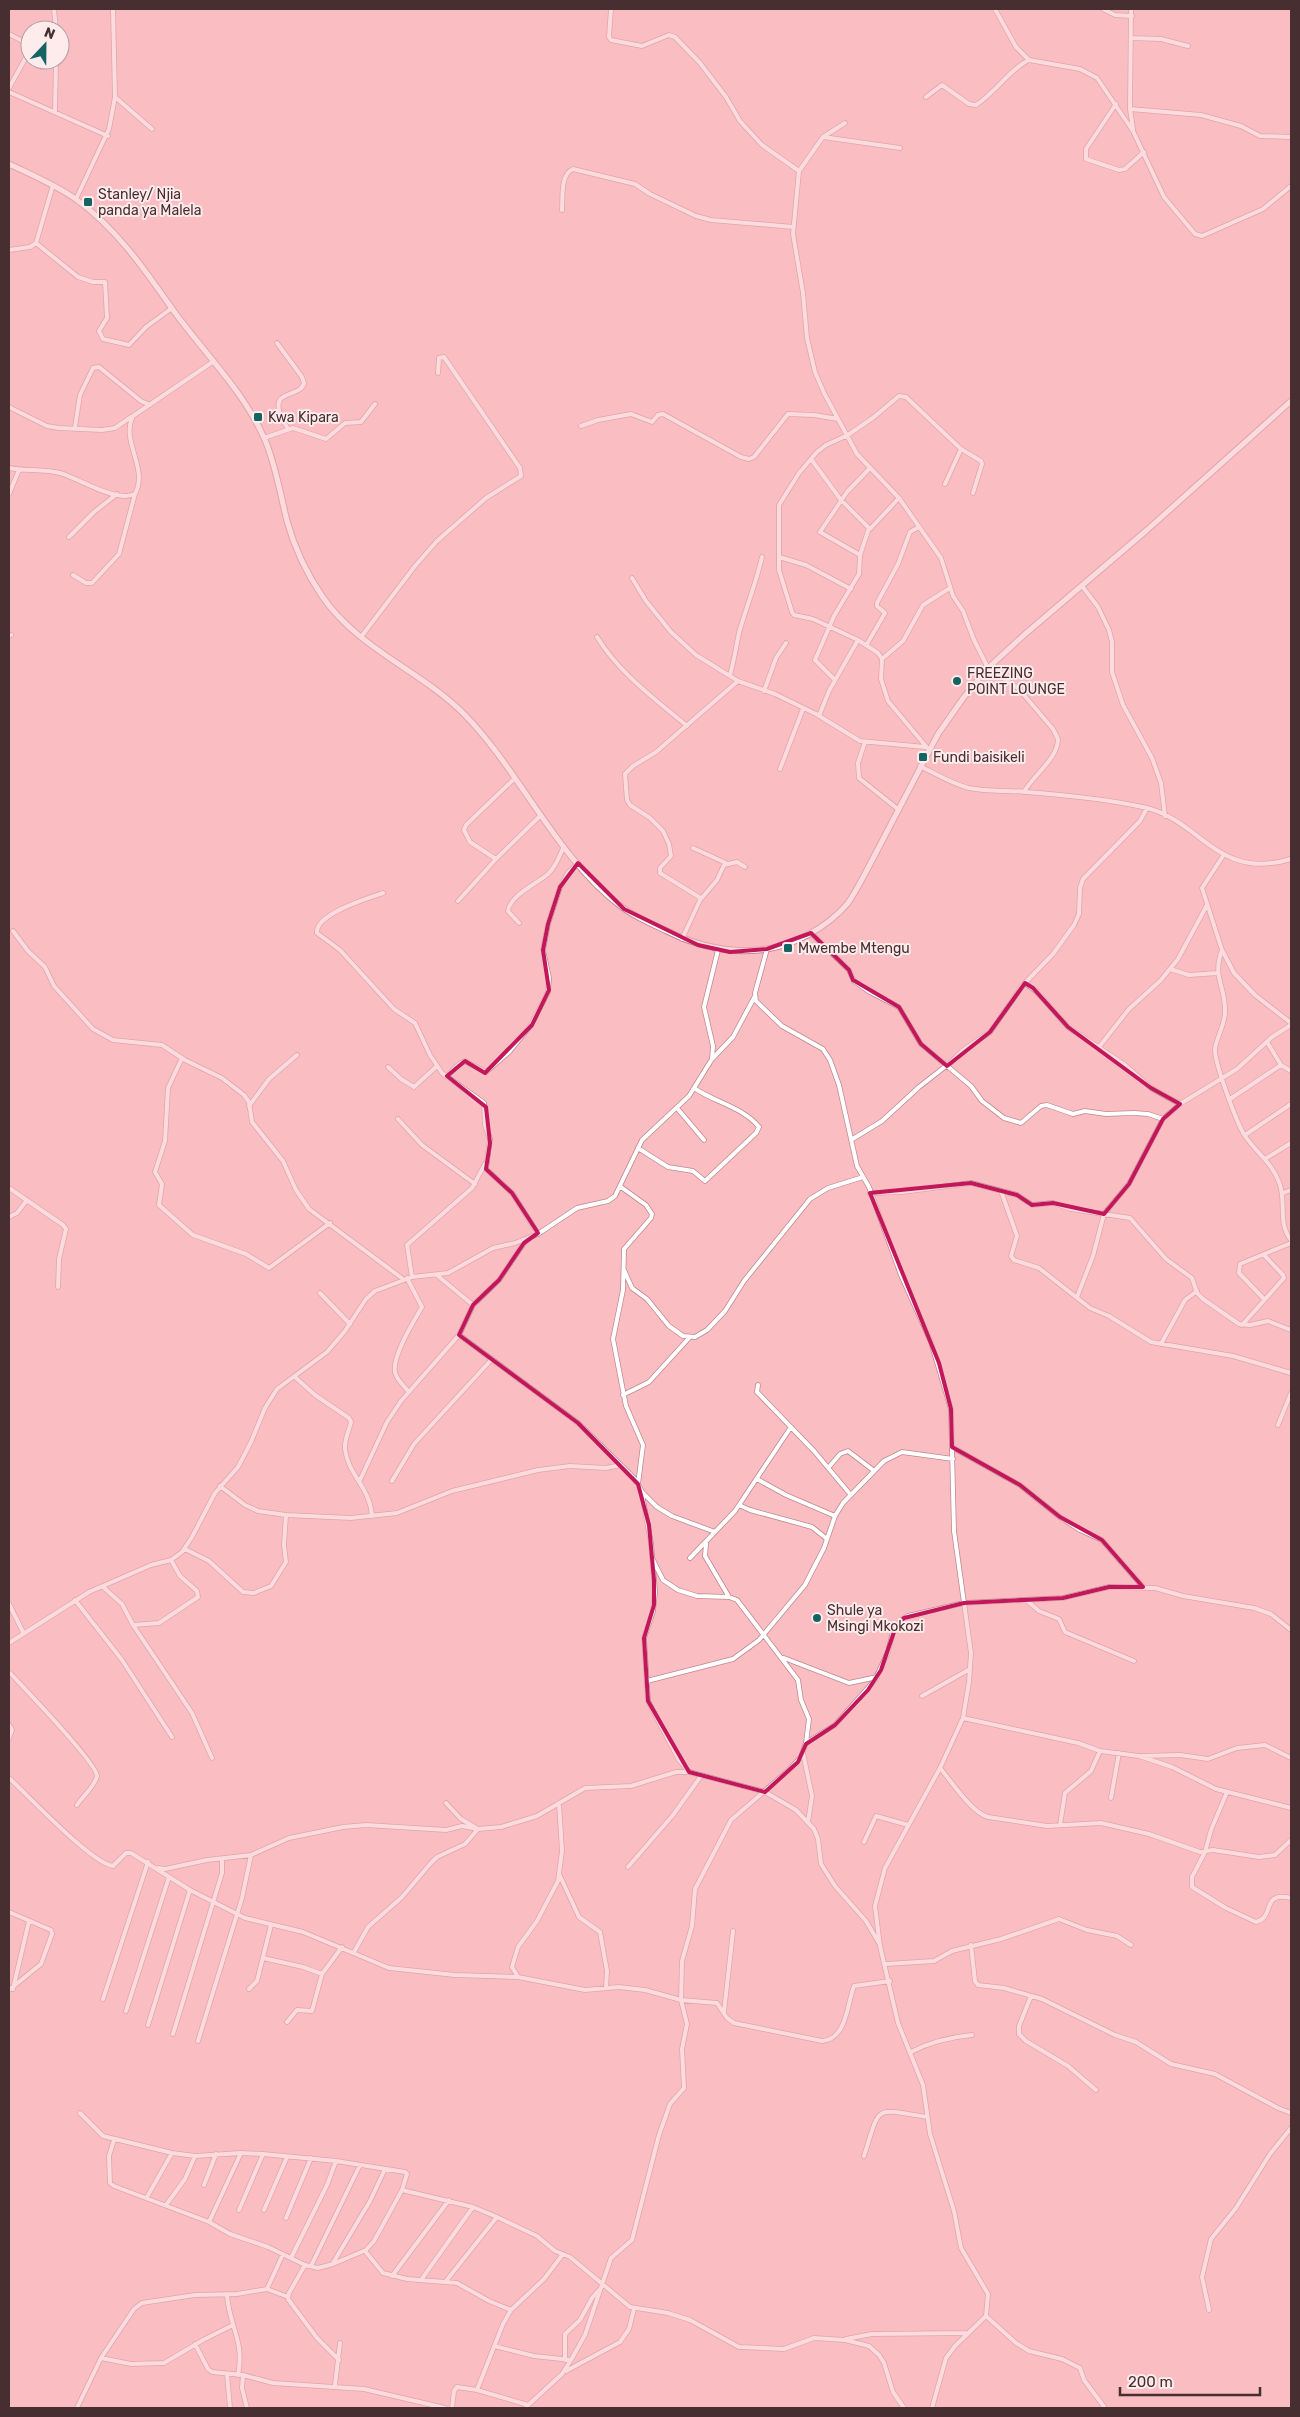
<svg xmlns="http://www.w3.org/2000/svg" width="1300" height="2417" font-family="Rubik,sans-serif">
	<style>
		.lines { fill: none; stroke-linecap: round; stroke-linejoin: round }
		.minor-casing { stroke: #c1888d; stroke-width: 5.5 }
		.secondary-casing { stroke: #c1888d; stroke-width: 7 }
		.minor { stroke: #fff; stroke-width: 4 }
		.secondary { stroke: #fff; stroke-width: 5 }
		.marked { fill: none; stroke: #c2185b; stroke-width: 4; stroke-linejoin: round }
		.poi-dot { fill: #146463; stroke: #feebec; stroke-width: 2 }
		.labels { text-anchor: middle; stroke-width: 4; stroke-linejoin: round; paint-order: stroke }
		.poi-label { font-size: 14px; fill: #472f31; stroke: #feebec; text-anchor: start }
	</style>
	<rect width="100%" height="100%" fill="#f9bdc2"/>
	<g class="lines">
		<defs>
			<path id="minor" d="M54 9 56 30
				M611 9 609 37 611 40 642 46 669 35 675 37 700 63 726 97 740 121 762 145 799 171 793 234 803 293 807 338 815 372 824 393 857 454 899 498 941 558 953 596 963 611 974 640 988 668 1018 688 1053 729 1058 739C1058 759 1033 775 1024 792
				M995 9 1016 47 1029 60 1080 69 1097 78 1133 131 1164 197 1195 234 1202 236 1263 209 1291 186
				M1103 9 1115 15 1132 16
				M1131 9 1130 109 1133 129
				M9 34 30 45
				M1131 38 1161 39 1188 46
				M9 88 30 50
				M9 92 108 136
				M115 97 152 129
				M926 97 942 85 969 104 976 105C995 93 1010 69 1029 60
				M1116 104 1086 149V159L1119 170 1125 169 1144 152
				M1130 109 1201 115 1241 126 1260 136 1291 137
				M55 112 56 60
				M823 137 900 148
				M799 171 823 137 845 123
				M76 199 109 129 115 97 113 9
				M562 210C563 198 560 174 573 169L635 184 650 194 696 216 711 220 793 227
				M36 243 78 277 93 282H105L107 318 99 331 103 339 129 345 146 327 172 308
				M9 250 30 247 36 243 53 185
				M277 343 302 377 304 383C301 397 274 390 279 410 280 417 285 423 288 429
				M9 407 47 426 59 428 102 430 115 428 131 417
				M581 426 598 420 631 414 652 422 658 415 663 414 741 457 749 459 754 457 788 414 814 415 838 419
				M75 427 80 395 93 368 99 367 141 401 150 405
				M264 438 293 428 326 439 345 423 361 422 375 404
				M811 459 841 500 869 528 860 555 859 574 834 616 815 660 835 680
				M9 468C25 471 44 469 60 473 78 478 116 503 135 494 149 468 120 441 133 416L214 361
				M945 484 961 449
				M9 494 19 470
				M870 529 899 498
				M69 537 94 512 117 494
				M860 555 820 532 847 492 870 468
				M779 557 806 565 851 589
				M73 575 86 583H92L119 554 135 494
				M632 578 646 601 671 632 696 655 738 681 775 694 816 714 860 741 925 747
				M1082 586 1098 607 1109 630 1112 642V672L1123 705 1152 758 1161 783 1165 816
				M9 636 11 635
				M361 637 415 566 437 541 486 498 521 476 520 468 444 357 439 358 438 373
				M597 637C619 673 655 699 687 726
				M867 644 885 613 877 606V603L898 564 910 532 919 527
				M882 659 903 641 923 605 950 588
				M730 675C734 661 736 647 739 633 746 608 756 583 762 557
				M764 691 776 658 786 643
				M819 716 829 691 858 640
				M865 742 858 763 859 778 899 810
				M929 750 888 701 881 679 882 659 878 653 858 640 813 619 794 615 792 612 779 570V505L799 473 817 452 826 445 848 435 874 417 899 396 906 397 961 449 981 461 982 464 973 493
				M920 766C936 774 952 784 969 788 988 792 1007 790 1026 792 1066 795 1108 799 1147 808 1202 822 1218 881 1291 859
				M780 769 803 709
				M693 848 726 863
				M1223 856 1202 888 1222 950 1234 973 1255 995 1291 1023
				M496 859 470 842 464 830 466 825 514 779
				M383 893C368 898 315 914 317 933L340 950 394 1009 415 1023 430 1055 442 1073 484 1103 485 1125 490 1139 486 1169 512 1193 538 1234
				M700 900 717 880 724 865 737 862 745 867
				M458 901 496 859 541 815
				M519 923 508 911C510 895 538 883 548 874 556 867 560 855 564 846
				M13 931 28 951 45 967 54 986 93 1029 113 1040 162 1045 185 1060 222 1078 244 1095 249 1102 252 1122 283 1161 296 1190 309 1209 403 1279
				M811 933 849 970 854 981 870 992 899 1007 921 1044 971 1086 982 1101 1004 1118 1021 1123 1041 1106 1047 1105 1073 1114 1085 1111 1106 1114 1134 1113 1148 1114 1163 1119
				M682 939 700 900 699 897 660 873V868L671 856 669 844 663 831 650 818 630 805 627 800 625 774 633 766 656 752 738 681
				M767 949 755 993 756 1001 782 1026 823 1049 830 1060 839 1085 857 1166 869 1187 901 1275 931 1342 951 1409 954 1531 971 1653 969 1682 963 1718 940 1768 885 1868 875 1906 880 1946 898 2023 923 2085 930 2134 954 2211 961 2248 988 2294 986 2316 955 2346 946 2358 932 2408
				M1222 950C1212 977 1225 985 1225 1010 1226 1024 1215 1040 1215 1050 1215 1064 1237 1124 1245 1136 1256 1152 1272 1163 1279 1182 1287 1201 1277 1223 1291 1240
				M1170 969 1189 975 1217 973
				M1025 983 1037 992 1068 1027 1125 1065 1151 1088 1180 1104
				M1099 1047 1129 1009 1161 980 1178 959 1207 905
				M182 1058 168 1088 165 1141 155 1172 162 1184 159 1205 186 1229 193 1235 246 1254 269 1268 330 1223
				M713 1058 733 1037 755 996
				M1281 1065 1291 1071
				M388 1067 401 1079 414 1087 437 1066
				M447 1076 459 1064 465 1061 486 1072 509 1052 531 1025 548 992 549 978 543 950 548 924 560 887 568 873 578 863
				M1230 1099 1281 1065 1267 1042
				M249 1106 269 1079 297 1055
				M677 1108 704 1140
				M398 1119 422 1145 475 1184
				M1245 1135 1291 1104
				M851 1140 882 1121 919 1087 951 1062 962 1051 990 1032 1023 985 1053 954 1074 925 1079 914 1080 888 1083 879 1140 821 1147 808
				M638 1148 668 1167 693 1171 705 1181 756 1133 759 1127C743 1107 714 1102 694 1088
				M1265 1159 1291 1143
				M621 1187 646 1205 652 1214 651 1218 624 1249 623 1290 613 1339 626 1406 643 1445 638 1484
				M9 1188 63 1225 66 1229 59 1259 58 1287
				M1001 1191 1017 1236 1011 1256 1014 1260 1039 1268 1090 1308 1109 1316 1151 1342 1233 1356 1291 1373
				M870 1193 902 1192 971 1183 1017 1195 1032 1205 1053 1203 1071 1209 1130 1218 1166 1259 1192 1278 1197 1293 1203 1299 1239 1324 1250 1325 1268 1321 1291 1330
				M1283 1193 1291 1190
				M9 1217 17 1213 27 1200
				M624 1270 632 1288 647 1299 669 1326 683 1336 695 1337 707 1330 725 1311 744 1281 810 1199 828 1188 863 1177
				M438 1276 473 1305
				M412 1277 407 1245 472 1188 485 1164
				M407 1278 422 1307C414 1321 392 1356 395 1372 396 1379 404 1386 408 1391
				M320 1293 350 1324
				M1077 1297 1093 1256 1104 1214 1129 1184 1163 1119 1180 1104 1237 1069 1272 1037 1291 1025
				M1264 1299 1239 1273 1240 1264 1291 1243
				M1242 1325 1284 1278 1283 1275 1264 1255
				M459 1335 578 1423 635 1479 642 1492 657 1507 672 1516 715 1532
				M1161 1344 1185 1300 1197 1291
				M295 1377 315 1395 349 1418 351 1422C349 1431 344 1440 345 1449 348 1475 370 1487 372 1516
				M758 1385 757 1392 814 1451 850 1494
				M623 1395 649 1382 689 1338
				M1278 1425 1291 1393
				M952 1447 1020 1485 1060 1517 1080 1530 1102 1540 1143 1587
				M829 1467 840 1454 848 1451 873 1470
				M757 1479 786 1495 835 1516
				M360 1480 387 1422 401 1401 459 1335 473 1305 499 1280 526 1240
				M392 1481 414 1444 492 1359
				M220 1486 245 1505 258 1511 286 1515 351 1518 397 1513 452 1491 538 1470 570 1466 606 1468 621 1465
				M642 1494 651 1543 655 1592 653 1611 644 1638 648 1701 679 1760 689 1772
				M739 1505 750 1510 812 1527 827 1539
				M706 1544 705 1556 729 1597
				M185 1549 209 1561 243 1592 254 1593 271 1586 286 1562 284 1545 286 1515
				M690 1558 735 1511 791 1427
				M653 1560 663 1580 678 1590 697 1596 729 1597 737 1600 798 1680 801 1700 809 1719 806 1743
				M103 1587 122 1604 133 1625 192 1713 212 1758
				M75 1600 122 1660 172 1737
				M1026 1600 1039 1611 1059 1619 1065 1632 1134 1661
				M9 1604 23 1632
				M133 1625 159 1623 198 1597 197 1591 180 1576 171 1560
				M9 1643 89 1592 151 1565 171 1560 182 1552 192 1537 215 1493 238 1467 251 1442 265 1408 277 1389 327 1352 345 1331 366 1299 375 1291 412 1277 448 1273 493 1248 515 1243 538 1234 577 1208 608 1201 615 1196 642 1140 689 1096 712 1059 713 1046 704 1007 718 950
				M784 1658 849 1683 877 1677
				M9 1672C22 1686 97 1763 97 1776 96 1785 82 1797 77 1805
				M647 1681 733 1659 759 1640 805 1585 824 1548 835 1516 843 1503 884 1461 902 1452 953 1459
				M922 1696 970 1669
				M963 1718 1078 1743 1100 1751 1139 1756 1172 1767 1216 1789 1291 1808
				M9 1725 12 1730 9 1738
				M803 1753 812 1796 808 1822
				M1142 1756 1180 1755 1208 1759 1237 1748 1265 1745 1291 1758
				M940 1768C952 1782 971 1812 988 1817L1047 1826 1101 1823 1149 1834 1200 1852 1213 1850 1259 1857 1275 1855 1291 1840
				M9 1778C29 1796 91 1863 113 1866L126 1853H131L190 1890 245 1918 303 1932 389 1968 455 1975 518 1977 585 1990 619 1987 645 1990 681 2000 717 2003 727 2018 734 2023 822 2041C847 2039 847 2004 854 1986L890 1981
				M1227 1792 1211 1830 1205 1852 1192 1877V1887L1226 1908 1256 1922C1276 1917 1260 1891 1291 1898
				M1111 1798 1119 1753
				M1060 1825 1065 1793 1091 1771 1100 1751
				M864 1842 876 1816 908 1825
				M628 1867 673 1815 701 1776
				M158 1868 165 1869 207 1860 251 1855 289 1838 343 1827 366 1825 446 1830 462 1826 478 1829 501 1827 537 1816 585 1788 631 1786 676 1772H689L765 1792 796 1810 814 1829 818 1839 821 1864 835 1886 866 1921 879 1943
				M560 1876 579 1917 600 1932 607 1971 606 1988
				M9 1912 51 1930 52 1934 41 1964 9 1990
				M971 1945 975 1981 978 1985 1004 1988 1042 1999 1115 2035 1136 2042 1171 2064 1215 2074 1278 2108 1291 2113
				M354 1952 368 1927 402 1897 430 1864 437 1857 465 1844 478 1829 461 1819 446 1803
				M263 1958 303 1967 322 1974
				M886 1964 934 1961 952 1951 1001 1939 1059 1919 1087 1930 1117 1936 1131 1945
				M518 1977 512 1967 518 1947 537 1921 558 1881 562 1851 559 1803
				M13 1989 29 1921
				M249 1989 257 1981 271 1925
				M1031 1996 1019 2026V2034L1026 2041 1068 2066 1096 2090
				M103 1999 148 1862
				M126 2011 169 1877
				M724 2012 733 1931
				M287 2022 297 2010 312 2011 322 1974 342 1947
				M148 2025 190 1890
				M173 2034 222 1873V1859
				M198 2041 242 1898 251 1855
				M911 2052C930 2042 951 2037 972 2035
				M80 2113 103 2136 172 2153 195 2156 241 2153 263 2154 336 2161 405 2172 407 2174 402 2190
				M114 2140 109 2156 110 2183 114 2186 209 2222 230 2234 268 2247 305 2265 318 2268 333 2264 366 2250 374 2241 402 2190 473 2207 497 2217 537 2236 555 2251 570 2257 630 2307 668 2313 690 2320 739 2347 784 2349 814 2338 845 2340 869 2346 879 2355 884 2363 893 2392 904 2408
				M864 2156C881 2103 873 2109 927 2117
				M204 2185 216 2154
				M147 2197 172 2153
				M166 2205 185 2179 195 2156
				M239 2210 263 2154
				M264 2210 287 2157
				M286 2218 311 2158
				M209 2222 241 2153
				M365 2251 383 2273 407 2279 457 2283 489 2301 511 2310 544 2279 563 2254
				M291 2258 327 2185 336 2161
				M333 2263 370 2201 385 2169
				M305 2265 289 2293 288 2299 317 2338 339 2360
				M311 2266 360 2165
				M392 2276 449 2200
				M421 2280 473 2207
				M446 2281 497 2217
				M267 2289 283 2254
				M227 2295C229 2326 245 2341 238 2375
				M1209 2310 1202 2277 1211 2239 1236 2208 1270 2154 1291 2128
				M986 2316 1016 2343 1029 2351 1062 2359 1080 2368 1084 2380 1105 2408
				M846 2339 872 2334 968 2333
				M195 2344 208 2369 212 2372 243 2375 273 2383 364 2389 445 2408
				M494 2346 534 2356 571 2360
				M101 2358 131 2364 164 2363 203 2340 233 2325
				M565 2360V2334L580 2320 592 2298 599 2290
				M566 2371 620 2342 629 2329 634 2309
				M227 2374 230 2408
				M243 2375 242 2388 247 2408
				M335 2385 340 2343
				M477 2390 503 2324 511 2310
				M77 2408 101 2358 134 2309 142 2303 195 2295 237 2294 267 2289 288 2297
				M452 2408 454 2391 457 2387 477 2390 528 2405
				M525 2408 562 2374 571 2360 585 2335 611 2258 632 2240 659 2135 670 2104 684 2088 682 2049 687 2024 681 2000 682 1961 692 1926 695 1889 731 1820 789 1770 801 1757 806 1743 835 1725 875 1680 888 1652 893 1632 900 1621 908 1616 964 1603 1063 1598 1109 1587 1155 1588 1183 1596 1254 1608 1271 1614 1291 1630"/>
			<path id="secondary" d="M9 164C32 175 56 185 77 200 117 229 145 270 173 310 204 353 244 391 265 440 276 466 280 493 287 521 294 546 307 574 322 596 358 649 420 670 464 714 521 772 557 859 622 907 635 917 652 924 667 931 697 946 726 953 759 950 792 947 827 928 848 903 855 893 861 881 867 870L938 734 964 697 988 668 1024 635 1147 530 1291 401"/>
		</defs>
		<!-- minor casing -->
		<use href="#minor" class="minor-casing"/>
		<!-- secondary casing -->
		<use href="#secondary" class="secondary-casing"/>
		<!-- minor -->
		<use href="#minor" class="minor"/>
		<!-- secondary -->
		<use href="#secondary" class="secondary"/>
	</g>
	<!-- marked area -->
	<path d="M0 0H1300V2417H0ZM578 863 624 909 698 945 730 952 767 949 811 933 849 970 853 980 899 1007 921 1044 947 1066 990 1032 1025 983 1033 988 1068 1027 1151 1088 1180 1104 1163 1119 1129 1184 1104 1214 1053 1203 1032 1205 1017 1195 971 1183 870 1193 939 1363 951 1409 952 1447 1020 1485 1060 1517 1102 1540 1143 1587H1109L1063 1598 964 1603 904 1618 896 1626 881 1670 868 1690 835 1725 806 1744 798 1762 765 1792 689 1772 648 1701 644 1638 654 1605V1580L649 1525 638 1484 578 1423 459 1335 473 1305 499 1280 524 1243 538 1233 512 1193 486 1169 490 1143 486 1107 447 1076 465 1061 485 1073 532 1025 549 990 543 950 548 924 560 887Z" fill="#f9bdc2" fill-opacity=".55" fill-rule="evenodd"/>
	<path class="marked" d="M578 863 624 909 698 945 730 952 767 949 811 933 849 970 853 980 899 1007 921 1044 947 1066 990 1032 1025 983 1033 988 1068 1027 1151 1088 1180 1104 1163 1119 1129 1184 1104 1214 1053 1203 1032 1205 1017 1195 971 1183 870 1193 939 1363 951 1409 952 1447 1020 1485 1060 1517 1102 1540 1143 1587H1109L1063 1598 964 1603 904 1618 896 1626 881 1670 868 1690 835 1725 806 1744 798 1762 765 1792 689 1772 648 1701 644 1638 654 1605V1580L649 1525 638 1484 578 1423 459 1335 473 1305 499 1280 524 1243 538 1233 512 1193 486 1169 490 1143 486 1107 447 1076 465 1061 485 1073 532 1025 549 990 543 950 548 924 560 887Z"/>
	<!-- markers -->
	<g class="poi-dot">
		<rect x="83" y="197" width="10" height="10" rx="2.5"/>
		<rect x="253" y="412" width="10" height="10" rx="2.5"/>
		<circle cx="957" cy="681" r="5"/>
		<rect x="918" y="752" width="10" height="10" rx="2.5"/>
		<rect x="783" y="943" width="10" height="10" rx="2.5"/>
		<circle cx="817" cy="1618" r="5"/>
	</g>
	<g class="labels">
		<!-- poi labels -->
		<g class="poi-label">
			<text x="98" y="199">Stanley/ Njia<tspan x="98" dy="16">panda ya Malela</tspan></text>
			<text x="268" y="422">Kwa Kipara</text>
			<text x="967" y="678">FREEZING<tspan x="967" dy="16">POINT LOUNGE</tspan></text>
			<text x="933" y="762">Fundi baisikeli</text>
			<text x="798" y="953">Mwembe Mtengu</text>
			<text x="827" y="1615">Shule ya<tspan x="827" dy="16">Msingi Mkokozi</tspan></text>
		</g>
	</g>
	<!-- border -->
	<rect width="1300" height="2417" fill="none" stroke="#472f31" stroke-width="20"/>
	<!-- north arrow -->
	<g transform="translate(45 45) rotate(22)"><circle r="24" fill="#feebec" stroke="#b5a0a1"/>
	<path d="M0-4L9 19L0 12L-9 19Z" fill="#146463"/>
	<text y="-8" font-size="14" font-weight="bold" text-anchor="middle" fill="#472f31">N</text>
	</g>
	<!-- scale -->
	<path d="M1120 2387v8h140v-8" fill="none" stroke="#472f31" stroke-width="2.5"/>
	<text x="1128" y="2387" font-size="15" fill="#472f31" stroke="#feebec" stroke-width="4" paint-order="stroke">200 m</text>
</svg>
